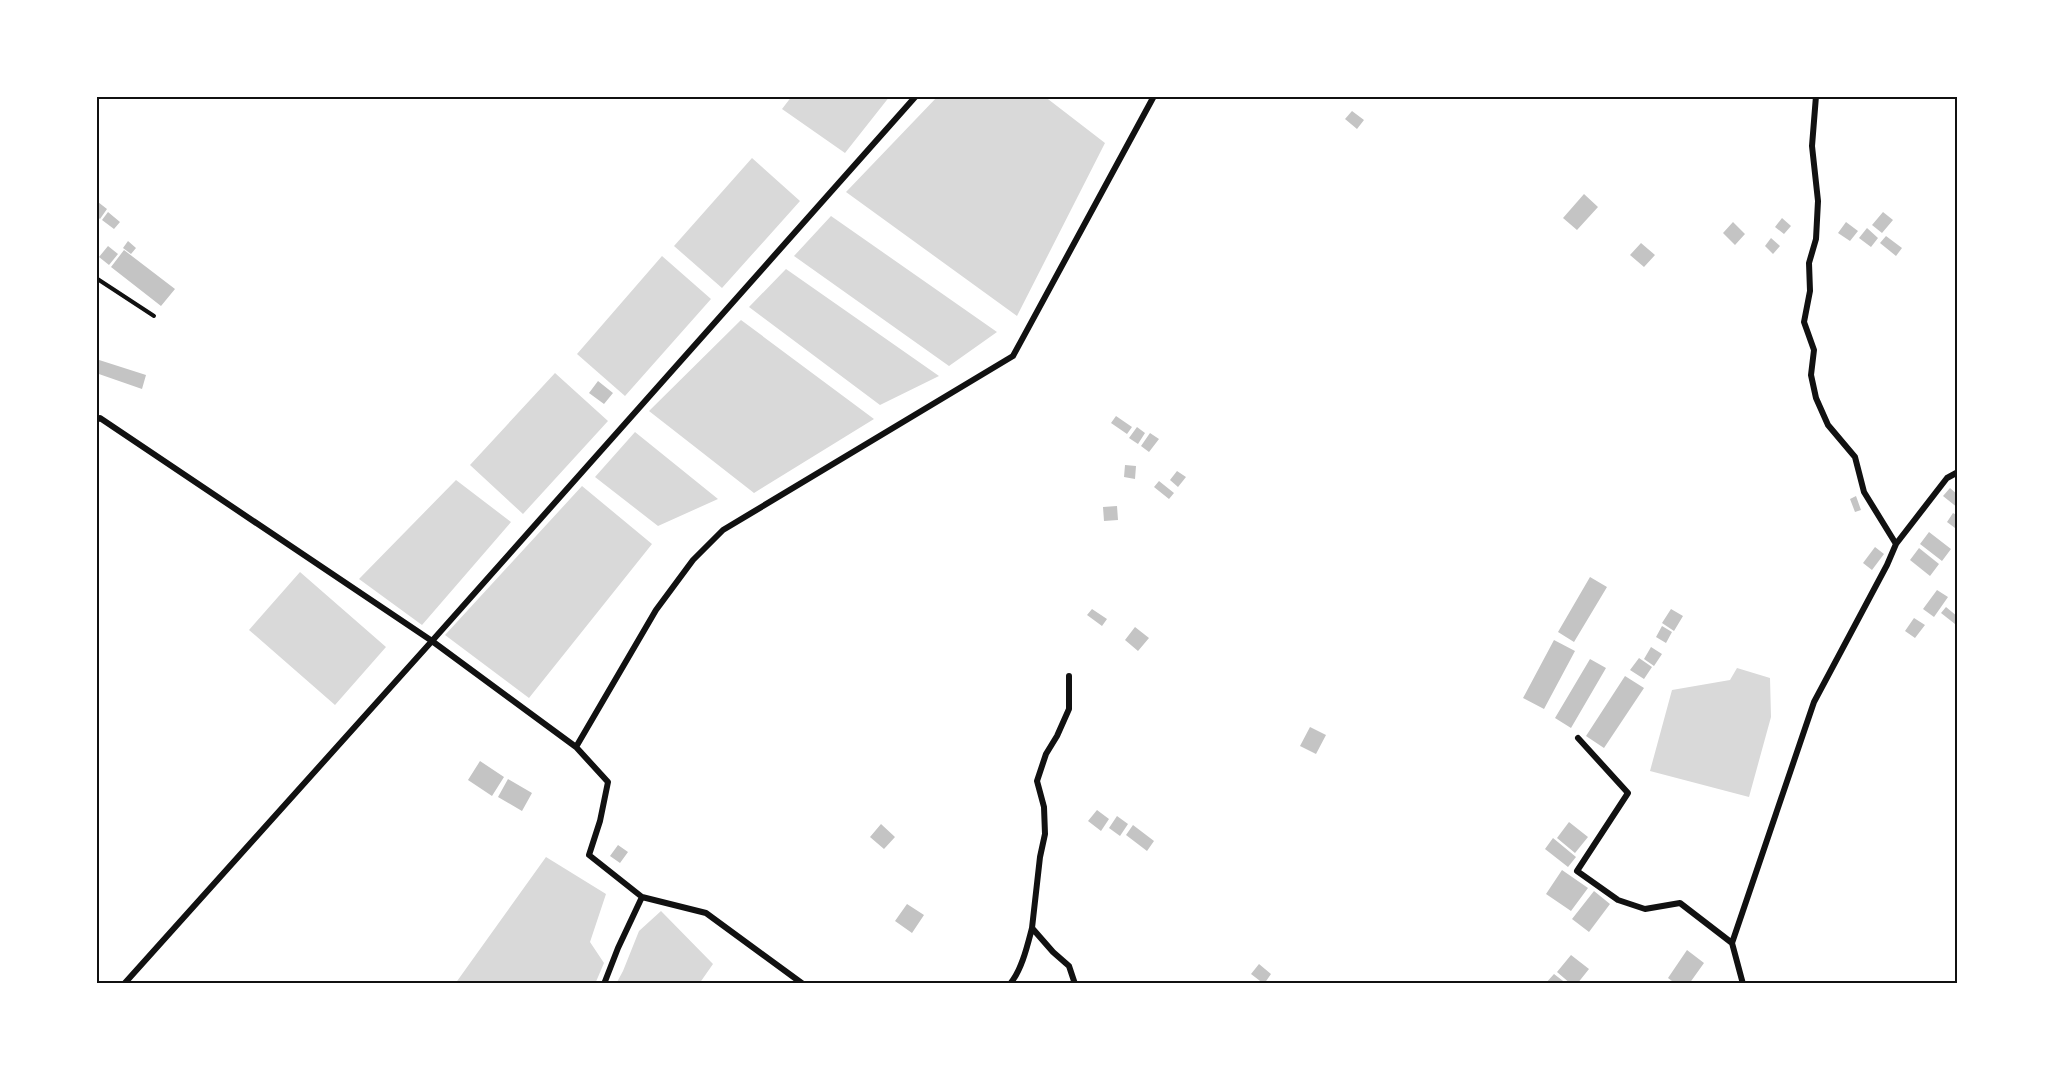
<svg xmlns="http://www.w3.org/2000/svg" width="2054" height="1080" font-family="'IBM Plex Sans',sans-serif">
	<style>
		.water { fill: #d9d9d9 }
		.building { fill: #c4c4c4 }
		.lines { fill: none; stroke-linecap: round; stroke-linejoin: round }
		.service { stroke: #111; stroke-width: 4 }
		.minor { stroke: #111; stroke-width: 6 }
		.neatline { fill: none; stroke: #111; stroke-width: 2 }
	</style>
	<rect width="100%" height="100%" fill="#fff"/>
	<!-- water -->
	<path class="water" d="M792 96H890L845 153 782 109Z
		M938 96H1044L1105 143 1017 316 846 192Z
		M752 158 800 201 722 288 674 246Z
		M831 216 997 332 949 366 794 256Z
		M662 256 711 299 625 396 577 354Z
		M786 269 939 376 880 405 749 307Z
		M741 320 874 419 754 493 649 411Z
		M555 373 608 421 523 514 470 465Z
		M635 432 718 499 658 526 595 477Z
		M456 480 511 522 422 625 359 579Z
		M582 486 652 544 529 698 445 635Z
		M300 572 386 647 335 705 249 630Z
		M1737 668 1770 678 1771 717 1749 797 1650 771 1672 690 1730 680Z
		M546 857 606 894 590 942 604 963 595 984H455Z
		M661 911 713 964 699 984H616L623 971 639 931Z"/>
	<!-- building -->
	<path class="building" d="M1352 111 1364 120 1357 129 1345 119Z
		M1584 194 1598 207 1577 230 1563 218Z
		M98 202 107 209 100 219 96 216V204Z
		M108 212 120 222 114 229 102 220Z
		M1883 212 1893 220 1882 233 1872 225Z
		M1782 218 1791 226 1784 234 1775 227Z
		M1733 222 1745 234 1735 245 1723 233Z
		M1846 222 1858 231 1850 241 1838 233Z
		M1867 228 1878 238 1871 247 1859 238Z
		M1886 236 1902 248 1896 256 1880 243Z
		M1771 238 1780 246 1773 254 1765 246Z
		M128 241 136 248 131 254 123 248Z
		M1641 243 1655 255 1644 267 1630 255Z
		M108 246 118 254 109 265 99 257Z
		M124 250 175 289 161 306 111 267Z
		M96 359 146 375 142 389 96 373Z
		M598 381 613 393 604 404 589 393Z
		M1116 416 1132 427 1127 434 1111 423Z
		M1137 427 1145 433 1138 444 1129 438Z
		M1150 433 1159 439 1149 452 1141 446Z
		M1125 465 1136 466 1135 479 1124 477Z
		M1177 471 1186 477 1178 487 1170 480Z
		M1159 481 1174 493 1169 499 1154 487Z
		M1950 488 1958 495V508L1943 496Z
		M1856 496 1861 510 1855 512 1850 499Z
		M1117 506 1118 520 1104 521 1103 507Z
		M1953 513 1958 516V523L1955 528 1947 522Z
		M1929 532 1951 549 1942 561 1920 544Z
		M1875 547 1884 554 1872 570 1863 563Z
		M1919 548 1939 564 1930 576 1910 560Z
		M1590 577 1607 587 1574 642 1558 632Z
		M1937 590 1948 597 1934 617 1923 609Z
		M1946 607 1958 617 1955 624 1941 613Z
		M1092 609 1107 619 1102 626 1087 615Z
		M1671 609 1683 616 1674 631 1662 623Z
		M1914 618 1925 625 1915 638 1905 631Z
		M1662 626 1672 632 1666 643 1656 637Z
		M1135 627 1149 638 1138 651 1125 640Z
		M1554 640 1575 651 1544 709 1523 698Z
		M1651 647 1662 654 1654 666 1644 659Z
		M1639 658 1652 667 1644 679 1630 670Z
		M1590 659 1606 668 1571 728 1555 718Z
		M1625 676 1644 688 1604 748 1586 736Z
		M1310 727 1326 735 1316 754 1300 746Z
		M480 761 504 777 492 796 468 780Z
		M508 779 532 793 522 811 498 797Z
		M1097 810 1109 819 1101 831 1088 821Z
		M1117 816 1128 824 1120 836 1109 828Z
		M1569 822 1588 837 1575 853 1557 838Z
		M881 824 895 837 884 849 870 837Z
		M1133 825 1154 841 1147 851 1126 835Z
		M1553 838 1576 857 1568 867 1545 849Z
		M618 845 628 852 620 863 610 856Z
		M1562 870 1588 888 1571 911 1546 894Z
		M1594 891 1610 904 1589 932 1572 919Z
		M907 904 924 915 912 933 895 921Z
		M1687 950 1704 963 1689 984H1676L1668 978Z
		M1571 955 1589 969 1577 984H1571L1557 972Z
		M1259 964 1271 974 1264 984 1251 974Z
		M1554 974 1567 984H1545Z"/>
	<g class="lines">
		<!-- service -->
		<path class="service" d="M96 278 154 316"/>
		<!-- minor -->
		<path class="minor" d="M1816 96 1812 146 1818 201 1816 239 1809 263 1810 291 1804 322 1814 350 1811 375 1816 398 1828 425 1855 457 1864 492 1896 544
			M96 420 100 418 432 641 916 96
			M1578 738 1628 793 1577 871 1618 900 1645 909 1680 903 1732 943
			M642 897 589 855 600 821 608 782 576 747 656 610 693 560 723 530 1013 356 1154 96
			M1032 928 1040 857 1045 834 1044 807 1037 781 1046 754 1057 736 1069 709V676
			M124 984 432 641 576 747
			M604 984 618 948 642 897 706 913 803 984
			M1010 984C1022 969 1027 947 1032 928L1053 952 1069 966 1075 984
			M1743 984 1732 943 1814 702 1887 565 1896 544 1947 478 1958 472"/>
	</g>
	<!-- border -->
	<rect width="2054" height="1080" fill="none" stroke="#ffffff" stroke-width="195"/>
	<rect x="98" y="98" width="1858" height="884" class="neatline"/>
</svg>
